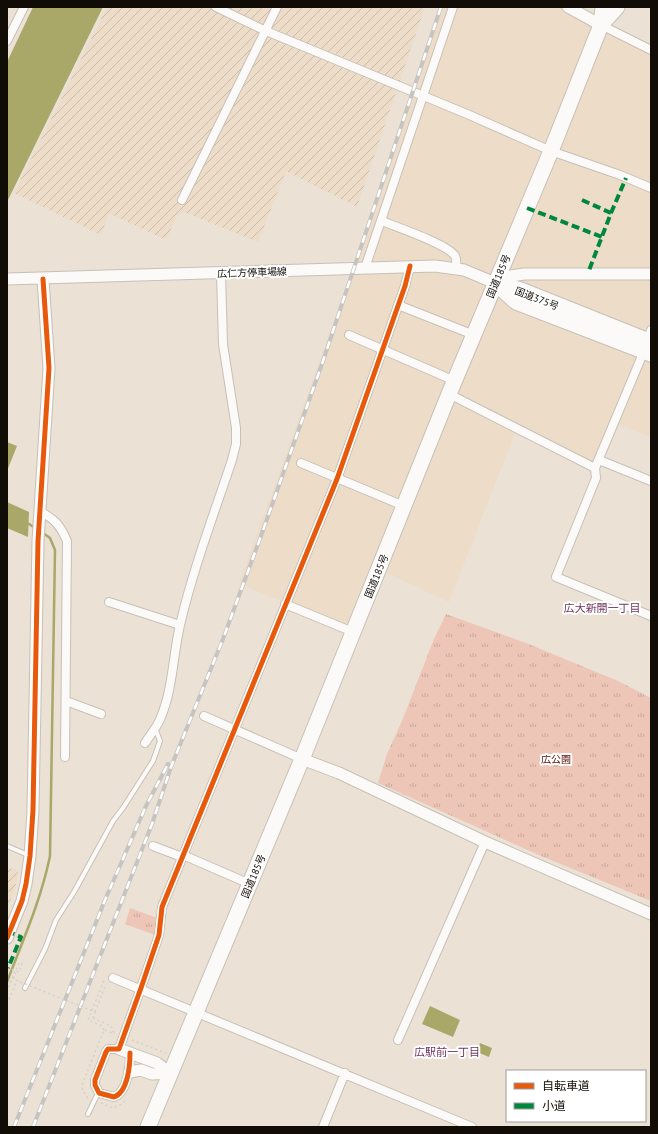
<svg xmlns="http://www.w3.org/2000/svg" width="658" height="1134" font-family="'PT Sans','Noto Sans JP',sans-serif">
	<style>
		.built { fill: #eddcc8 }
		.industrial { fill: url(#industrial-furrows) }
		.grass { fill: url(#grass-tufts) }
		.water { fill: #aaa869 }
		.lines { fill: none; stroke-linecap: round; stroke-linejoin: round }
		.stream { stroke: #aaa869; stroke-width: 2.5 }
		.lane-casing { stroke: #c7c0b7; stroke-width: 6 }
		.street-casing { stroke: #c7c0b7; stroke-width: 10 }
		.secondary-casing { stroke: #c7c0b7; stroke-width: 13 }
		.highway-casing { stroke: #c7c0b7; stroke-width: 17 }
		.path { stroke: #d4d1cd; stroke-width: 1.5; stroke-dasharray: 2 3; stroke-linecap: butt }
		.lane { stroke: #fcfaf9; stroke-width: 4 }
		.street { stroke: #fcfaf9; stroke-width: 8 }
		.secondary { stroke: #fcfaf9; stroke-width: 11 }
		.highway { stroke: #fcfaf9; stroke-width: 15 }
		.rail-casing { stroke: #c6c4c1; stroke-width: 4 }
		.rail { stroke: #fff; stroke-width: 2.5; stroke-dasharray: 8; stroke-linecap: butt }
		.path-bridge { stroke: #d4d1cd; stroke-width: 1.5; stroke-dasharray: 2 3; stroke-linecap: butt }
		.quiet { stroke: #00873e; stroke-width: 4; stroke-dasharray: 8 4; stroke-linecap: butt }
		.cycleway-casing { stroke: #fff; stroke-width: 8 }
		.cycleway { stroke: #e8590c; stroke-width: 5 }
		.labels { text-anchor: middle; stroke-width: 4; stroke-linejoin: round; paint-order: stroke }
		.street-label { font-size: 10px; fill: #120c06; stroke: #fff }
		.park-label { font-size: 10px; fill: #570d00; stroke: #fff }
		.neighbourhood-label { font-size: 11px; fill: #6f3560; stroke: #fff }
	</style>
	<defs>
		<pattern id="industrial-furrows" width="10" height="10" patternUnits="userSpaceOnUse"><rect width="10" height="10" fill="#eddcc8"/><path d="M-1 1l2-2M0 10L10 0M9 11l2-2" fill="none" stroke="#cabcaa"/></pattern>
		<pattern id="grass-tufts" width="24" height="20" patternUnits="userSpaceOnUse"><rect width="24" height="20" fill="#edc6b8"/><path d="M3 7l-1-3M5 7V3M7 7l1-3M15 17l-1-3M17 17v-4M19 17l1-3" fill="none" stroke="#caa99d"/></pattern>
	</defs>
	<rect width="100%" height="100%" fill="#ebe1d5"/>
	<!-- built -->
	<path class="built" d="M439 7H572L651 47V437L614 423 595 465 517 428 449 602 378 569 353 629 239 584 340 305Z"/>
	<!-- industrial -->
	<path class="industrial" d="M107 7H425L357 207 286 171 258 242 184 212 178 214 166 240 109 213 101 235 14 193Z
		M7 867 18 871 15 889 7 909Z"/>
	<!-- grass -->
	<path class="grass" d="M446 614 526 643 618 681 651 698V901L541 856 378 783 387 754 402 721 434 639Z
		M130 908 157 918 155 935 125 924Z"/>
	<!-- water -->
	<path class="water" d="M33 7H103L7 202V62Z
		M7 442 17 446 7 471Z
		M7 502 29 512 28 537 7 528Z
		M430 1006 460 1020 453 1037 422 1024Z
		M480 1043 492 1048 489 1057 477 1052Z"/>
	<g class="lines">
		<!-- stream -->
		<path class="stream" d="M26 522 35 528
			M7 982C23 940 41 900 50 856L55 550 50 538 43 533"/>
		<defs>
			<path id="lane" d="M7 846 28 855
				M25 988 45 949 56 920 74 892 113 821 123 808 153 761 160 741 155 728
				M88 1114 98 1093"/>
			<path id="street" d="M216 7 266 31 467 114 551 151 620 175 651 188
				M601 25 651 50
				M7 41 24 7
				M182 200 277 7
				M382 221C396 227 448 244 455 256 457 259 456 264 456 268
				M365 268 453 7
				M398 305 474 335
				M349 335 455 381
				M449 394 595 468 644 351 651 330
				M599 460 651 481
				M301 463 404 506
				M595 468 596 478 556 577 651 616
				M39 511C55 519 60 525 67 541L65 757
				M109 602 180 625
				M285 604 353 632
				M66 701 101 714
				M204 716 302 759
				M145 743C150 735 158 726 161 717 173 688 173 655 180 625 193 569 214 514 232 460L236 444V428L223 344 221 274
				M153 846 182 857
				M183 855 250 884
				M113 978 472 1127
				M398 1040 485 842
				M130 1053C130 1065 128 1092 114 1097L99 1093 95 1085V1080L106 1052 108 1049H119L141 988 159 935 162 907 337 479 405 286 410 266
				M323 1127 345 1073"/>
			<path id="secondary" d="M568 7 601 25
				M7 279 435 266 464 270 495 283 511 276 524 274H651
				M302 759 339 773 485 842 651 914
				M7 938 22 901 26 884 30 856 33 810 38 541 49 368 43 279
				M119 1049 157 1063 170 1073
				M130 1072 141 1070 152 1074 170 1073"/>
			<path id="highway" d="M601 25 617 7
				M495 283 516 302 651 354
				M498 284 521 290 651 342
				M148 1127 302 759 449 394 551 151 601 25 603 7"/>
		</defs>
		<!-- lane casing -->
		<use href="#lane" class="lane-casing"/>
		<!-- street casing -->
		<use href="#street" class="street-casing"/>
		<!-- secondary casing -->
		<use href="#secondary" class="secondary-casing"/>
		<!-- highway casing -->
		<use href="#highway" class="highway-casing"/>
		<!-- path -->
		<path class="path" d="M7 968 19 972 22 964 19 963
			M7 992 15 971
			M7 1004 17 980
			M95 1012 106 984
			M93 1018 111 1026 114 1033
			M104 1030 102 1026 88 1020 105 978
			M132 1040 166 1053
			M88 1098 83 1091 82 1085 104 1030 115 1034
			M101 1103 113 1108 122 1104 126 1100"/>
		<!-- lane -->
		<use href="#lane" class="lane"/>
		<!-- street -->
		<use href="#street" class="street"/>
		<!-- secondary -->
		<use href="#secondary" class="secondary"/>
		<!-- highway -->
		<use href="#highway" class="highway"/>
		<defs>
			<path id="rail" d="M14 1127 105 900 146 806 168 764
				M33 1127 152 824 171 767 223 639 261 536 323 361 441 7"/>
		</defs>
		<!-- rail casing -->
		<use href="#rail" class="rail-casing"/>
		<!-- rail -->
		<use href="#rail" class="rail"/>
		<!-- path-bridge -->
		<path class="path-bridge" d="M19 963 13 979 95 1012 93 1018"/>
		<!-- quiet -->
		<path class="quiet" d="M582 200 611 213 588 273
			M527 208 602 237
			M611 213 626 178
			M7 931 21 937 8 968"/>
		<defs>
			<path id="cycleway" d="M7 938 22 901 26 884 30 856 33 810 38 541 49 368 43 279
				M130 1053C130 1065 128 1092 114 1097L99 1093 95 1085V1080L106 1052 108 1049H119L141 988 159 935 162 907 337 479 405 286 410 266"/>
		</defs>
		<!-- cycleway casing -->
		<use href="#cycleway" class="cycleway-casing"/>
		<!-- cycleway -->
		<use href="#cycleway" class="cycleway"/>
	</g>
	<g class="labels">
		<!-- street labels -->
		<g class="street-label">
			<text transform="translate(252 272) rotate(-2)" y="4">広仁方停車場線</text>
			<text transform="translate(498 276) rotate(-67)" y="4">国道185号</text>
			<text transform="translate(537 298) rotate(21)" y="4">国道375号</text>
			<text transform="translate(376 576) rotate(-68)" y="4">国道185号</text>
			<text transform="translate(253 876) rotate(-67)" y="4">国道185号</text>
		</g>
		<!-- park labels -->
		<g class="park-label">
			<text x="556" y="763">広公園</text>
		</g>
		<!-- neighbourhood labels -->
		<g class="neighbourhood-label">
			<text x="602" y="612">広大新開一丁目</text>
			<text x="447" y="1056">広駅前一丁目</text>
		</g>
	</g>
	<!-- border -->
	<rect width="658" height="1134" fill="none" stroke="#120c06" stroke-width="16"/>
	<!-- legend -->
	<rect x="506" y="1070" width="140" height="52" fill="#ffffff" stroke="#a09e9b"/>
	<rect x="514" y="1083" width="20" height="6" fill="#e8590c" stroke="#a09e9b"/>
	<text x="542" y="1090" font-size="12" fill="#120c06">自転車道</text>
	<rect x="514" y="1103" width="20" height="6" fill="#00873e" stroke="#a09e9b"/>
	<text x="542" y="1110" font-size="12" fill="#120c06">小道</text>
</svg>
